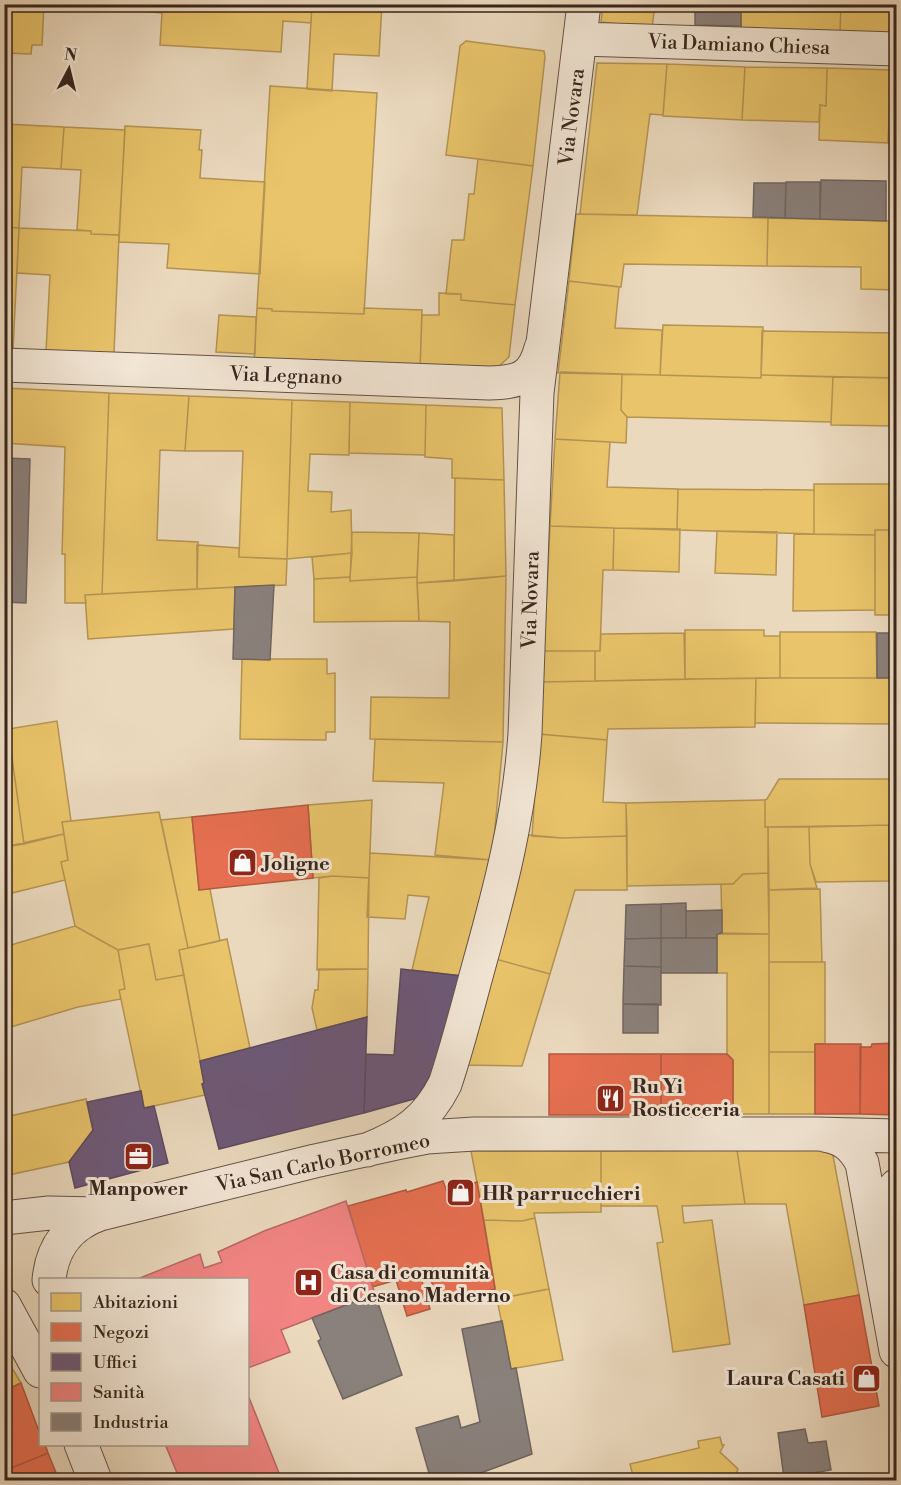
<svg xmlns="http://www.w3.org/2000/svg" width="901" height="1485" font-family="'Libre Bodoni',serif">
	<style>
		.homes { fill: #e9c46a; stroke: #b49453; stroke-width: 1.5 }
		.shops { fill: #e76f51; stroke: #b25941; stroke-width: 1.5 }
		.offices { fill: #6d597a; stroke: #5d495e; stroke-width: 1.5 }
		.health { fill: #f28482; stroke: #ba6864; stroke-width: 1.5 }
		.industry { fill: #8a817c; stroke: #716560; stroke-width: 1.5 }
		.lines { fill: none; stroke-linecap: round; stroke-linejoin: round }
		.minor-casing { stroke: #645245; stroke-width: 35 }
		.minor { stroke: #f2e6d5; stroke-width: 33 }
		.labels { text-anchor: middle; stroke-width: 6; stroke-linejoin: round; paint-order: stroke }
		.street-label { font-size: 20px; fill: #37251d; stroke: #f2e6d5 }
		.poi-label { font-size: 20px; font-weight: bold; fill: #37251d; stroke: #f2e6d5; text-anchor: start }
	</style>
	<rect width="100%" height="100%" fill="#ebd9be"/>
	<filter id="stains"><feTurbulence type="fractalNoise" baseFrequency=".00333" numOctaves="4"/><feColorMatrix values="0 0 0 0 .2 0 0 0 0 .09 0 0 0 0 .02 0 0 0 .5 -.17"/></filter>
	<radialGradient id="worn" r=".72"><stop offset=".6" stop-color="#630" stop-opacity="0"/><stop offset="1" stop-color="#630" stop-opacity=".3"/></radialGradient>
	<!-- homes -->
	<path class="homes" d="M4 4H44L42 45H32L31 54 4 53Z
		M133 4H312L311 23 283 21 281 52 160 45 162 13 132 10Z
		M312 4H382L379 56 334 54 332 91 307 89Z
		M603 4H655L652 28 601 22Z
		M741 4H841L840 32 741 31Z
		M841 4H893L889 33 840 32Z
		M466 41 544 51 545 57 533 166 446 155 460 46Z
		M597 63 667 64 663 115 650 114 637 215 580 214Z
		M667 64 745 67 742 120 663 116Z
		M745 67 827 68 826 106 820 105 819 122 742 120Z
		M827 68 891 70 888 143 819 140 820 105 826 106Z
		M270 86 377 93 364 314 272 311V309L257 308Z
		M4 124 64 127 61 169 22 167 19 228 4 227Z
		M125 126 201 130 199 150H202L200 178 265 182 260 274 167 268 169 244 119 242Z
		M64 127 125 130 119 235 91 234V231L77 230 81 170 61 169Z
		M478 159 533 166 515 305 461 300V294H446L452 240H464L469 194H474Z
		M576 214 768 218 767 266 624 264 621 287 569 281Z
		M768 218 896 221V290L861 289V267L767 266Z
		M4 227 19 228 13 349 4 354Z
		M19 228 91 231V234L119 235 114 353 46 351 50 275 17 273Z
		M569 281 619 287 615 328 662 330 660 375 558 373Z
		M895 290 896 333H894Z
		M439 293 461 294V300L515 305 509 357 492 373 420 370 422 315H439Z
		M257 308 272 309V311L364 314V308L422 310 420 370 254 363Z
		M219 315 256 317 255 354 216 352Z
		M663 325 763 327 761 378 660 375Z
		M762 331 896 333 895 378 761 375Z
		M560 372 622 374 621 410 627 417 626 443 555 439Z
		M622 374 761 378V375L833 377 831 422 627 417 621 410Z
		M833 377 896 378V426L831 425Z
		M4 388 109 393 102 594 85 595 86 603H65V554H62L65 447 4 443Z
		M109 393 189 396 185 451 160 450 157 540 198 542 197 589 102 594Z
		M189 396 292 400 287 559 239 557 243 451H185Z
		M292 400 350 402 349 455 310 454 308 491 332 492 331 512 351 510 352 553 287 559Z
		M350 402 426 405 425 455 349 453Z
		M426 405 502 408 504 480 452 478V459L425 457Z
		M555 439 610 442 607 487 678 489 677 530 550 526Z
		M455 478 504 480 506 576 454 581Z
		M814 484H896V530H875V535L814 534Z
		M678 489 814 490V534L677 530Z
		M550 526 614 528 613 570H603L600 651H544Z
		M614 528 680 529 679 572 613 570Z
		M875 530H896V615H875Z
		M717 531 777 532 776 575 715 573Z
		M352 532 419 533 417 577 350 581Z
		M419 533 454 535V581L417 583Z
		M794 534 875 535V610L793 611Z
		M197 545 239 548V557L287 559 286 585 197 589Z
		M352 553 350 577 314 579 312 557Z
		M506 576 503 742 370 739 371 697 449 698 450 622 419 621 417 583Z
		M350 577V581L417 577 419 621 314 622V579Z
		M235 587 234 629 88 639 85 595Z
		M685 630H764V636H780V678L685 679Z
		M780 632H876L877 678H780Z
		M684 633 685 679 595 681V651H600L601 634Z
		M544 651H595V681L542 682Z
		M242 659H327V674L335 673V732H326V740L240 739Z
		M756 678 755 727 608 729 607 740 539 734 542 682Z
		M756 678H896V724L755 723Z
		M57 721 71 821 62 822 64 834 24 844 8 729Z
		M539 734 607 740 603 802 626 803 627 836 562 838 532 836Z
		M4 736H9L24 844 4 847Z
		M375 739 503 742 492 860 435 855 444 783 373 781Z
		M779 779H896V825L765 827V800L767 799Z
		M372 800 369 878 332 876 313 878 308 805Z
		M765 800V827H768V873L743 874 733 884 627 886 626 803Z
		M159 812 188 948 179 950 184 975 156 980 149 944 118 950 75 926 61 862 68 860 62 822Z
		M192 817 199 890 210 889 220 941 188 948 161 820Z
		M889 825V881L816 882 810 864 809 827Z
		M889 825H896V881H889Z
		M768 827H809L810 864 817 888 769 890Z
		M64 834 68 860 61 862 65 880 4 895V847Z
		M518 834 562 838 627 836V890H575L550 974 492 958Z
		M370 853 492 860 462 976 412 970 429 897 408 895 405 919 367 917Z
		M768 873 769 934 722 933 721 884H733L743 874Z
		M332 876 369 878 368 969 317 970 319 878Z
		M820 889 822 962H769V890Z
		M75 926 118 950 125 989 119 990 121 999 78 1007 4 1029V947Z
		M717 934H769V1114H733V1060L727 1054V973H717Z
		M227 939 250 1048 200 1061 179 950Z
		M149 944 156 980 184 975 204 1083 202 1084 205 1095 144 1108 119 990 125 989 118 950Z
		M492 958 550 974 522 1066 461 1065Z
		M769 962H825V1044H815V1052H769Z
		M319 969H368L367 1017 317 1030 312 1008 315 990H318Z
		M769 1052H815V1114H769Z
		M4 1088 10 1116 86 1099 93 1130 69 1162 4 1176Z
		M737 1150H832L859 1295 804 1305 786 1204H745Z
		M737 1150 745 1204 682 1206 684 1223 712 1220 730 1344 673 1352 657 1243 663 1242 657 1206H601V1151Z
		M471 1151H601V1212L534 1213 535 1218 522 1221 484 1220Z
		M535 1218 549 1289 497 1299 484 1220 522 1221Z
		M549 1289 563 1360 511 1369 497 1299Z
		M4 1355 21 1383 4 1391Z
		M720 1437 722 1445H724L720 1452 738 1469 733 1480H634L630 1464 699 1448 698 1441Z"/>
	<!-- shops -->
	<path class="shops" d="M308 805 313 878 199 890 192 817Z
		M896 1043V1115L860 1114V1047H871L872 1044Z
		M815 1044H861L860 1114H815Z
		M549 1054H661V1115H549Z
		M661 1054H727L733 1060V1114L661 1115Z
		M443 1181 447 1192 477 1182 495 1289 458 1300 456 1292 436 1298 429 1272 420 1274 430 1309 407 1316 396 1280 372 1287 348 1206 406 1190 407 1192Z
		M859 1295 879 1406 822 1417 804 1305Z
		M21 1383 40 1434V1444H45L48 1453 4 1471V1391Z
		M48 1453 59 1480H4V1471Z"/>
	<!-- offices -->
	<path class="offices" d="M401 969 462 976 432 1073 417 1098 364 1113 366 1054 394 1055Z
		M367 1017 364 1113 219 1149 202 1084 204 1083 200 1061Z
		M141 1091 144 1108 154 1106 168 1163 75 1188 69 1162 93 1130 87 1102Z"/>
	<!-- health -->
	<path class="health" d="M346 1201 375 1294 281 1330 290 1352 248 1368V1280H135L200 1254 204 1268 222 1262 218 1252 264 1231Z
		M248 1395 279 1473 260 1480H180L165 1444H248Z"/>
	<!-- industry -->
	<path class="industry" d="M695 4H741V26L695 25Z
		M821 180 886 181V221L820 219Z
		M786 182H820V219L785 218Z
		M754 183H786L785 218 753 217Z
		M4 458 30 459 26 603 4 602Z
		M274 585 270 660 233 659 235 587Z
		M877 633H896V678H877Z
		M686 903V938H661V904Z
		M661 904V938L625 939 626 905Z
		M722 910V933L717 934V938H686V911Z
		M661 938H717V973H661Z
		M661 938V967L624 966 625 939Z
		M624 966 661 967V1005L623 1004Z
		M623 1004H658V1033H623Z
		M375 1294 402 1375 343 1399 318 1341 321 1339 312 1318Z
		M502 1321 511 1369 516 1368 532 1454 462 1480H431L416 1428 458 1416 461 1428 480 1422 462 1329Z
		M805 1429 808 1443 826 1441 831 1470 784 1478 778 1433Z"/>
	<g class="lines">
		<defs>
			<path id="minor" d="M581 39 896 49
				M4 365 489 383C518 382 533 379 541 348
				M824 1135C843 1138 853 1146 862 1163L896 1351
				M367 1150C404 1135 427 1120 445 1084 458 1045 468 1005 479 965 501 886 519 817 525 734L537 393 584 4
				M4 1218 49 1213 100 1214 315 1161 397 1143 427 1137 474 1134H816L896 1136
				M875 1231C875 1215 885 1197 896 1186
				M49 1280C52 1247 69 1225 100 1214
				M4 1305 40 1371
				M81 1444 95 1480"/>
		</defs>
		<!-- minor casing -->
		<use href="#minor" class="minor-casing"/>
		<!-- minor -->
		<use href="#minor" class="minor"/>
	</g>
	<!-- icons -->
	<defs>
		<symbol id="shop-square" viewBox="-11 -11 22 22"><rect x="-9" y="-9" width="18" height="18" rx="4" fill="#8f2418" stroke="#f2e6d5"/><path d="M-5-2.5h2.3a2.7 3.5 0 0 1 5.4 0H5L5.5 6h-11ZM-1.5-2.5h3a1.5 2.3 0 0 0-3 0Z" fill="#fff"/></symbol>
		<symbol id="restaurant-square" viewBox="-11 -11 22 22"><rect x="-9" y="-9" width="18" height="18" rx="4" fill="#8f2418" stroke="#f2e6d5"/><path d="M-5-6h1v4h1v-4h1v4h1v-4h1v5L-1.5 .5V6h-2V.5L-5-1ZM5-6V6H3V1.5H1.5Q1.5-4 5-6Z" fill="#fff"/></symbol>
		<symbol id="office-square" viewBox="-11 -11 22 22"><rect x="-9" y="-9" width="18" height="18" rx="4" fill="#8f2418" stroke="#f2e6d5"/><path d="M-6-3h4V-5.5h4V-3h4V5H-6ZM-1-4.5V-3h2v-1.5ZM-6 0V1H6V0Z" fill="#fff"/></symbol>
		<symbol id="hospital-square" viewBox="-11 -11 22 22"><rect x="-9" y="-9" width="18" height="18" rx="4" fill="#8f2418" stroke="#f2e6d5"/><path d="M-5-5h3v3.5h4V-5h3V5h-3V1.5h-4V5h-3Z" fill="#fff"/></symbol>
	</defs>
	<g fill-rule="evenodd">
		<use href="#shop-square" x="226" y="846" width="33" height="33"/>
		<use href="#restaurant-square" x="594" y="1082" width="33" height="33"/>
		<use href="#office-square" x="122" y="1140" width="33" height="33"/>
		<use href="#shop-square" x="444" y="1176" width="33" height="33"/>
		<use href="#hospital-square" x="292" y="1266" width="33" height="33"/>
		<use href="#shop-square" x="850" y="1362" width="33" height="33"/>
	</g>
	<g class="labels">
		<!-- street labels -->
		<g class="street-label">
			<text transform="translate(739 44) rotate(2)" y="7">Via Damiano Chiesa</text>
			<text transform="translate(571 117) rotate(-83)" y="7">Via Novara</text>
			<text transform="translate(286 375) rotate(2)" y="7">Via Legnano</text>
			<text transform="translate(530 600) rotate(-88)" y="7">Via Novara</text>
			<text transform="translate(323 1162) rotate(-12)" y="7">Via San Carlo Borromeo</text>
		</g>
		<!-- poi labels -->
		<g class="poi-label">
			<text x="263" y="870">Joligne</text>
			<text x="632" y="1093">Ru Yi<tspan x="632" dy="23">Rosticceria</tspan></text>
			<text x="138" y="1195" text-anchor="middle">Manpower</text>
			<text x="482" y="1200">HR parrucchieri</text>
			<text x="330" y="1279">Casa di comunità<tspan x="330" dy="23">di Cesano Maderno</tspan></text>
			<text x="845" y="1385" text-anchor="end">Laura Casati</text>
		</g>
	</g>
	<!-- margin -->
	<rect width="901" height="1485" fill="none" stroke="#ebd9be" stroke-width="24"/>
	<rect x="6" y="6" width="889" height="1473" fill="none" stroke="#37251d" stroke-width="3"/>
	<rect x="12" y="12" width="877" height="1461" fill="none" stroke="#37251d" stroke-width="1.5"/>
	<!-- legend -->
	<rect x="39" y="1278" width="210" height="168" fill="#f2e6d5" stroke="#a7998b" stroke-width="1.5"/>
	<rect x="51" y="1293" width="30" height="18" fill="#e9c46a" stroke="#a7998b" stroke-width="1.5"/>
	<text x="93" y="1308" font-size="18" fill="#37251d">Abitazioni</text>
	<rect x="51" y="1323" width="30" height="18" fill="#e76f51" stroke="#a7998b" stroke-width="1.5"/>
	<text x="93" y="1338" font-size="18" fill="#37251d">Negozi</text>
	<rect x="51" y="1353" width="30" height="18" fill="#6d597a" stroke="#a7998b" stroke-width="1.5"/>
	<text x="93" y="1368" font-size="18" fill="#37251d">Uffici</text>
	<rect x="51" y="1383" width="30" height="18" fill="#f28482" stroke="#a7998b" stroke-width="1.5"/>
	<text x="93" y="1398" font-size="18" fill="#37251d">Sanità</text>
	<rect x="51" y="1413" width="30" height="18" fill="#8a817c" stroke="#a7998b" stroke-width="1.5"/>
	<text x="93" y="1428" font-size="18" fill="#37251d">Industria</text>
	<!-- north arrow -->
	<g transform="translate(69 69) rotate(7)" stroke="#f2e6d5" stroke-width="4.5" paint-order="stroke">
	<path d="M0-4.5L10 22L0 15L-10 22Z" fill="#37251d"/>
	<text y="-9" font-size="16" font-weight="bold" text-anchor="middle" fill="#37251d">N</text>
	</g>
	<rect width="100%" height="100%" filter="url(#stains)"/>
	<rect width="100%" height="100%" fill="url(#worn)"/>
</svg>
